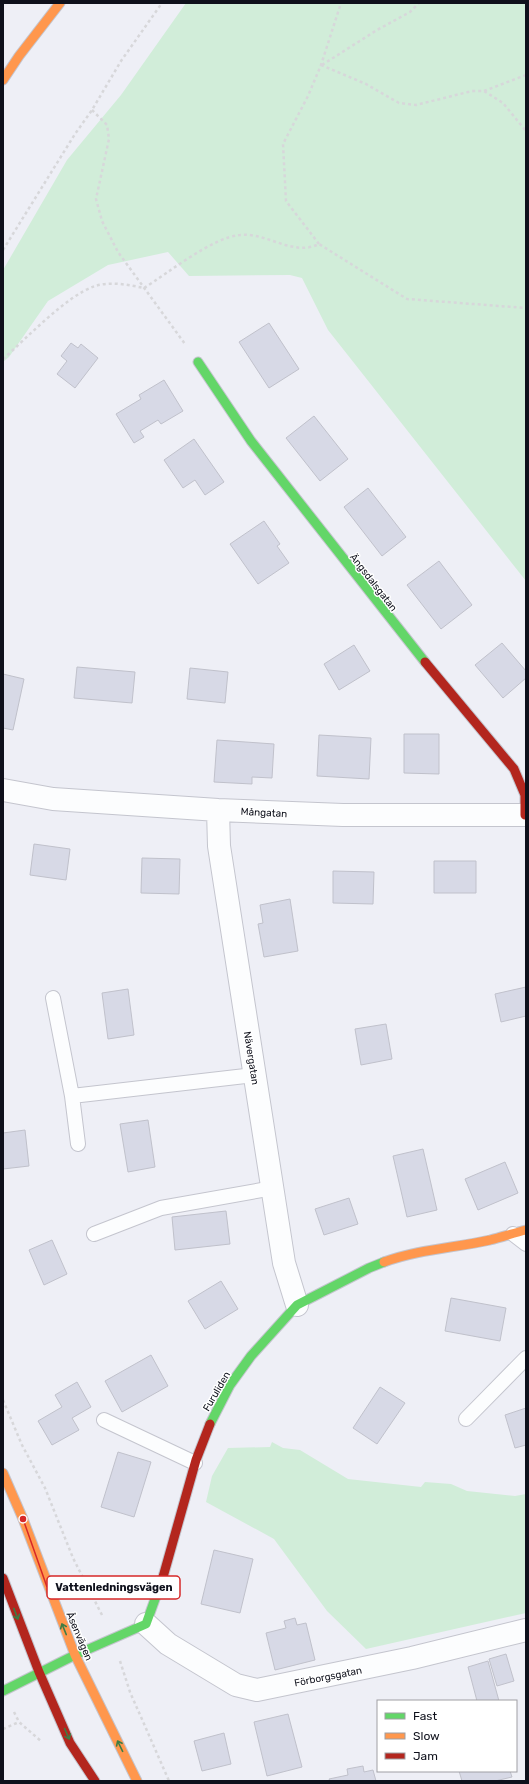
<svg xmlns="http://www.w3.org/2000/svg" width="529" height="1784" font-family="Rubik,sans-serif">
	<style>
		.green { fill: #d1edd9 }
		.building { fill: #d7d9e6; stroke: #c0c1cb }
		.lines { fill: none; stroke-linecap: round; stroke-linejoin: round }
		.lane-casing { stroke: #c4c5ce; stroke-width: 16 }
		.street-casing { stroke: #c4c5ce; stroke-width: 24 }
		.fast-casing { stroke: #c4c5ce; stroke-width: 11 }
		.slow-casing { stroke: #c4c5ce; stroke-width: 11 }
		.jam-casing { stroke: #c4c5ce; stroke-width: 11 }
		.path { stroke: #d7d7da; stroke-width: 2.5; stroke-dasharray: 3 3; stroke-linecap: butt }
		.lane { stroke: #fcfdfe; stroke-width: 14 }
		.street { stroke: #fcfdfe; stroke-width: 22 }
		.fast { stroke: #63d668; stroke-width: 9 }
		.slow { stroke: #ff974d; stroke-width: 9 }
		.jam { stroke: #b3261e; stroke-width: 9 }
		.oneway { stroke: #3d7d45 }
		.labels { text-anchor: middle; stroke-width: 3; stroke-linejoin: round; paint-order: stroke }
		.street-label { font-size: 10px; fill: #0e101b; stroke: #fff }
		.leader { fill: none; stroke: #d62828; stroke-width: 1.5 }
		.callout-dot { fill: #d62828; stroke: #fff; stroke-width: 1.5 }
		.callout { fill: #fff; stroke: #d62828; stroke-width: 1.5 }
		.callout-label { font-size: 11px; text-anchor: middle; font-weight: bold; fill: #0e101b }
	</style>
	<rect width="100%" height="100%" fill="#eeeff6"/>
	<!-- green -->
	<path class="green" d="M186 3H526V581L328 330 302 278 290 275 189 276 168 252 108 265 48 301 9 357 3 362V270L67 160 121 95Z
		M272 1442 283 1448 300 1450 348 1479 421 1487 425 1482 451 1484 467 1491 515 1496 526 1494V1613L366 1649 327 1611 274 1539 206 1502 212 1476 228 1448 270 1447Z"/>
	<!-- building -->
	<path class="building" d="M269 323 299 369 269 388 239 342Z
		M71 343 78 348 81 344 98 358 75 388 57 374 67 361 61 356Z
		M164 380 183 411 161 424 158 420 140 431 144 437 134 443 116 414 141 399 139 395Z
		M314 416 348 459 320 481 286 438Z
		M194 439 224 482 205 495 195 480 183 488 164 460Z
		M368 488 406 537 382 556 344 507Z
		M264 521 280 544 277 546 289 563 258 584 230 544Z
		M439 561 472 605 441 629 407 585Z
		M502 643 526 671V678L503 698 475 665Z
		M354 645 370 671 339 690 324 664Z
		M77 667 135 672 132 703 74 698Z
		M190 668 228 672 225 703 187 699Z
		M3 674 24 679 13 730 3 728Z
		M404 734H439V774L404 773Z
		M319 735 371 738 369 779 317 776Z
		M217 740 274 744 272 778 252 777V784L214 782Z
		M34 844 70 849 66 880 30 875Z
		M142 858 180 859 179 894 141 893Z
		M434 861H476V893H434Z
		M333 871 374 872 373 904 333 903Z
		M290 899 298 951 264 957 258 924 263 923 260 905Z
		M526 987V1016L501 1022 495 994Z
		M128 989 134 1035 108 1039 102 993Z
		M386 1024 392 1059 361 1065 355 1029Z
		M148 1120 155 1167 128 1172 120 1124Z
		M25 1130 29 1166 3 1169V1133Z
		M423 1149 437 1210 407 1217 393 1156Z
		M505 1162 518 1193 478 1210 465 1179Z
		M349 1198 358 1224 324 1235 315 1209Z
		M226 1211 230 1244 175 1250 172 1217Z
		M52 1240 67 1274 44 1285 29 1250Z
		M221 1281 238 1309 205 1329 188 1301Z
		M451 1298 506 1308 500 1341 445 1331Z
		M151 1355 168 1386 122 1412 105 1381Z
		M77 1382 91 1407 72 1418 79 1430 52 1445 38 1421 62 1407 55 1395Z
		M380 1387 405 1403 377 1444 353 1428Z
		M526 1408V1445L515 1448 505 1415Z
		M118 1452 151 1462 134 1517 101 1507Z
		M214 1550 253 1559 240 1613 201 1604Z
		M295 1618 297 1625 306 1623 315 1660 275 1670 266 1633 286 1628 284 1621Z
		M506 1654 514 1681 497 1686 489 1659Z
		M488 1661 499 1701H477L468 1667Z
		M288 1714 302 1767 267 1776 254 1722Z
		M224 1733 231 1764 202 1771 194 1741Z
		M363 1766 364 1772 373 1770 376 1781H330L329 1779 348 1775 347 1769Z
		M459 1771H510L512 1777 495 1781H462Z"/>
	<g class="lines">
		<defs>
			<path id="lane" d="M53 998 72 1096 78 1144
				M72 1096 254 1075
				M94 1234 161 1208 273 1188
				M513 1234 526 1244
				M466 1419 526 1358
				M104 1420 195 1463"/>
			<path id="street" d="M3 790 53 799 218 810 343 815H526
				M218 810 219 846 284 1263 297 1305
				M146 1624 168 1644 236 1685 257 1690 412 1658 526 1630"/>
			<path id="fast" d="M198 362 251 441 425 662
				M210 1424 230 1385 251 1356 297 1305 369 1268 384 1262
				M3 1691 75 1655 146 1624 163 1577"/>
			<path id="slow" d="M3 80 19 56 60 3
				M384 1262C420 1249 454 1248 490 1240 502 1237 514 1233 526 1230
				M3 1473 23 1519 75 1655 137 1781"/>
			<path id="jam" d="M425 662 514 769 525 795V815
				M163 1577 196 1460 210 1424
				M3 1578 39 1672 70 1743 95 1781"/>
		</defs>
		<!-- lane casing -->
		<use href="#lane" class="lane-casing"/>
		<!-- street casing -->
		<use href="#street" class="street-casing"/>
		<!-- fast casing -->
		<use href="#fast" class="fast-casing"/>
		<!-- slow casing -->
		<use href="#slow" class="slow-casing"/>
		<!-- jam casing -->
		<use href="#jam" class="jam-casing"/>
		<!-- path -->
		<path class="path" d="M321 65 366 84 399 103 416 105 472 91H484L503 103 526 131
			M322 65 377 30 410 12 419 3
			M484 91 526 75
			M92 110 107 125 109 139 96 199 102 221 118 252 185 344
			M319 244 286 201 283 144 308 96 321 65 341 3
			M3 250 75 134 92 110 121 61 162 3
			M3 359C27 338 66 296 95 286 111 281 129 285 144 288 168 273 213 237 240 235 267 232 293 257 319 244L407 299 526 308
			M3 1400 22 1445 45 1488 73 1558 103 1617
			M75 1590 86 1584
			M120 1661 130 1692 169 1781
			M14 1712 19 1722 42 1742
			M3 1729 19 1722"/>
		<!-- lane -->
		<use href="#lane" class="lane"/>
		<!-- street -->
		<use href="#street" class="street"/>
		<!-- fast -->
		<use href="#fast" class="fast"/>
		<!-- slow -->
		<use href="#slow" class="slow"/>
		<!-- jam -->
		<use href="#jam" class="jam"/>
	</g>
	<!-- one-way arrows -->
	<defs><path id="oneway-shaft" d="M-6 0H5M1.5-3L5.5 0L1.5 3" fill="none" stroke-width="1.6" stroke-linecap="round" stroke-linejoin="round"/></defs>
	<g class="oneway">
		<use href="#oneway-shaft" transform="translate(16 1614) rotate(69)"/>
		<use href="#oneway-shaft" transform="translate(64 1629) rotate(-112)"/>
		<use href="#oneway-shaft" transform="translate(67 1734) rotate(66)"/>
		<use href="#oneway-shaft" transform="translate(120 1746) rotate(-116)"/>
	</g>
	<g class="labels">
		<!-- street labels -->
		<g class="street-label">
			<text transform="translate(374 582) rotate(52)" y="4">Ängsdalsgatan</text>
			<text transform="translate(264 812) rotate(3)" y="4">Mångatan</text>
			<text transform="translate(252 1058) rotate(81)" y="4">Nävergatan</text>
			<text transform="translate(216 1391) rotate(-60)" y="4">Furuliden</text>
			<text transform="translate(80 1636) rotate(67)" y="4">Åsenvägen</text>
			<text transform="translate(328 1676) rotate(-11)" y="4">Förborgsgatan</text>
		</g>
	</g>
	<!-- callouts -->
	<path class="leader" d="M23 1519L47 1587"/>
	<circle class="callout-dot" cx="23" cy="1519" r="4"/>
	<rect class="callout" x="47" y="1576" width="133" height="23" rx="4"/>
	<g class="callout-label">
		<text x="114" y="1591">Vattenledningsvägen</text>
	</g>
	<!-- border -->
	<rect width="529" height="1784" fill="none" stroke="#0e101b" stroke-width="8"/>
	<!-- legend -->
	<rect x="377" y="1700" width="140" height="72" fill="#ffffff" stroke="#9f9fa4"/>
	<rect x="385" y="1713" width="20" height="6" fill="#63d668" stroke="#9f9fa4"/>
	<text x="413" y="1720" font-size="12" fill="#0e101b">Fast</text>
	<rect x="385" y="1733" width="20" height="6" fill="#ff974d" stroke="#9f9fa4"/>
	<text x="413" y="1740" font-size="12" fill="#0e101b">Slow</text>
	<rect x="385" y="1753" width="20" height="6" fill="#b3261e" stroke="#9f9fa4"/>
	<text x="413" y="1760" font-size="12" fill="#0e101b">Jam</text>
</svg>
